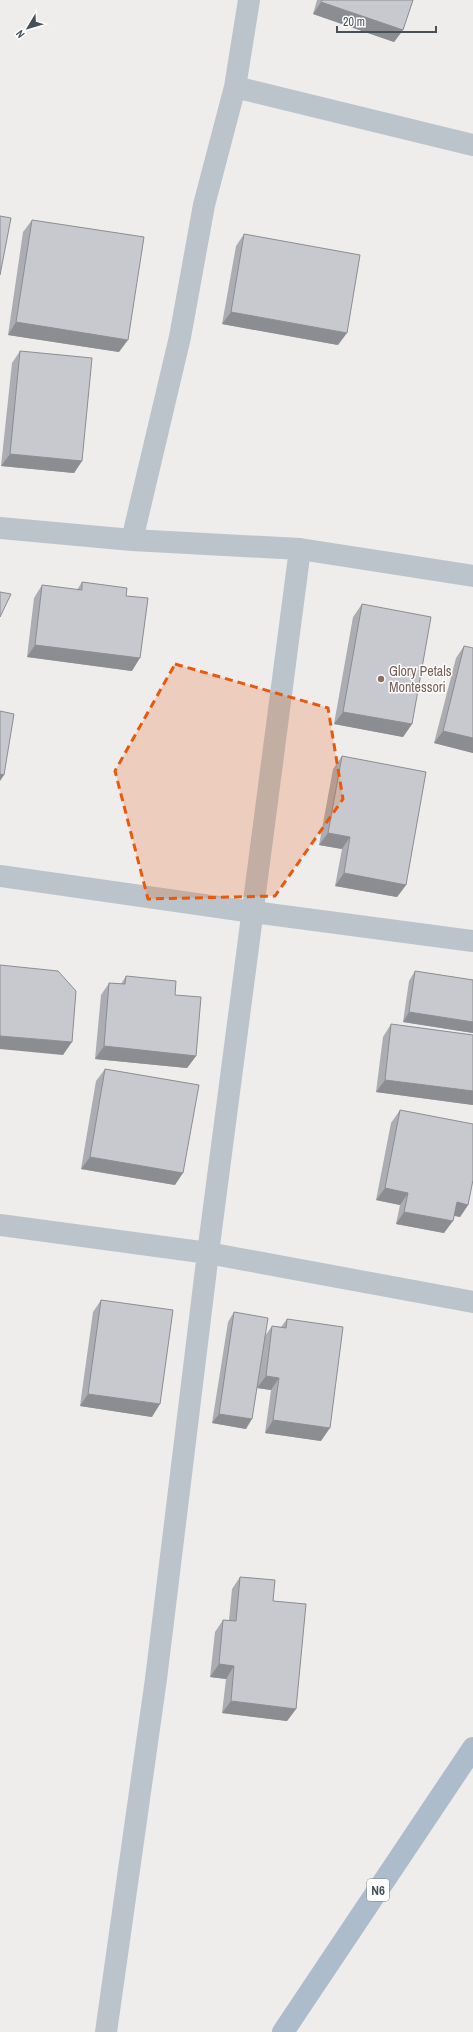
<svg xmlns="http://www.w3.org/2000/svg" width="473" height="2032" font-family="'Archivo Narrow',sans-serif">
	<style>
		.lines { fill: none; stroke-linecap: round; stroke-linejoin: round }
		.minor { stroke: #bbc4cb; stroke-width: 22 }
		.primary { stroke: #adbcca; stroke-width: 22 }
		.wall { fill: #abadb2 }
		.shaded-wall { fill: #8b8d91 }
		.building { fill: #c7c9cf; stroke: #8b8d91 }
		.marked { fill: #e8590c; fill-opacity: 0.2; stroke: #e8590c; stroke-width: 3; stroke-dasharray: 8 5; stroke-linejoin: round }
		.education-dot { fill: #8d6e63; stroke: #fff; stroke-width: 1.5 }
		.labels { text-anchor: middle; stroke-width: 3; stroke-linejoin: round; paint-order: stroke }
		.shield { fill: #fff; stroke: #7e848a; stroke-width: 1 }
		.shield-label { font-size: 13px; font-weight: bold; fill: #465058 }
		.education-label { font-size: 14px; fill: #785e54; stroke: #fff; text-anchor: start }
	</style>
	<rect width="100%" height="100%" fill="#efecec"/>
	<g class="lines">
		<!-- minor -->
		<path class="minor" d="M235 87 473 145
			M0 528 132 540 300 549 473 576
			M132 540 180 337 204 205 235 87 249 0
			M0 876 253 912 473 941
			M0 1225 208 1253 473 1302
			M106 2032 156 1679 208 1253 300 549"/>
		<!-- primary -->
		<path class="primary" d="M283 2032 473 1748"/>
	</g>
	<!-- wall -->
	<path class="wall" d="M317 0H413L403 30 394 42 313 14Z
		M32 220 119 352 8 335 23 232Z
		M244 234 338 345 222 324 236 246Z
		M20 351 82 461 74 473 1 466 12 363Z
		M82 582 126 596 132 671 27 657 34 598 42 585 77 590Z
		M362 604 412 724 403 737 334 724 353 617Z
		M464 646 473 753 434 743 456 658Z
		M342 756 406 885 397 897 335 886 342 849 319 845 333 769Z
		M415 971 473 980V1033L403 1022 409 981Z
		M126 976 175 995 196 1056 187 1068 95 1059 101 995 109 983 121 984Z
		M391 1024 473 1035V1105L376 1092 383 1037Z
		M105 1069 175 1185 81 1169 96 1081Z
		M400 1110 468 1205 460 1217 454 1216 444 1233 396 1224 400 1205 376 1200 391 1123Z
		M101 1300 152 1417 80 1406 93 1312Z
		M234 1312 265 1336 272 1326 281 1327 287 1319 321 1441 265 1433 271 1390 257 1388 246 1429 212 1423 228 1322Z
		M240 1577 273 1601 296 1709 287 1721 222 1713 226 1679 210 1677 215 1632 223 1620H229L232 1589Z"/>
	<!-- shaded-wall -->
	<path class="shaded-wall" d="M321 2 403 30 394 42 313 14Z
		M231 312 347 333 338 345 222 324Z
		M16 322 128 340 119 352 8 335Z
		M10 454 82 461 74 473 1 466Z
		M35 645 140 658 132 671 27 657Z
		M343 712 412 724 403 737 334 724Z
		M443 731 473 738V753L434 743Z
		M0 774 4 775 0 781Z
		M328 833 350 837 342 849 319 845Z
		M344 873 406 885 397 897 335 886Z
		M409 1012 473 1022V1033L403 1022Z
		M0 1036 72 1042 63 1055 0 1049Z
		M104 1046 196 1056 187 1068 95 1059Z
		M385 1080 473 1091V1105L376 1092Z
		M90 1157 183 1173 175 1185 81 1169Z
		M385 1188 408 1193 400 1205 376 1200Z
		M457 1202 468 1205 460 1217 448 1214Z
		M404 1212 453 1221 444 1233 396 1224Z
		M266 1376 279 1378 271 1390 257 1388Z
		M88 1394 160 1404 152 1417 80 1406Z
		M219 1414 252 1419 246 1429 212 1423Z
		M273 1420 330 1428 321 1441 265 1433Z
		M219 1664 234 1666 226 1679 210 1677Z
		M231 1701 296 1709 287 1721 222 1713Z"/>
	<!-- building -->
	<path class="building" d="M322 0H413L403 30 321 2Z
		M0 216 11 218 0 275Z
		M32 220 144 237 128 340 16 322Z
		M244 234 360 255 347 333 231 312Z
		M20 351 92 358 82 461 10 454Z
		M82 582 127 588 126 596 148 598 140 658 35 645 42 585 82 590Z
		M0 592 11 594 0 617Z
		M362 604 431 617 412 724 343 712Z
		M464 646 473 648V738L443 731Z
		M0 711 14 714 4 775 0 774Z
		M342 756 426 772 406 885 344 873 350 837 328 833Z
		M0 965 58 971 76 991 72 1042 0 1036Z
		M415 971 473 980V1022L409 1012Z
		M126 976 176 981 175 995 201 997 196 1056 104 1046 109 983 125 984Z
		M391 1024 473 1035V1091L385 1080Z
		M105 1069 199 1085 183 1173 90 1157Z
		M400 1110 473 1124V1180L468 1205 457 1202 453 1221 404 1212 408 1193 385 1188Z
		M101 1300 173 1310 160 1404 88 1394Z
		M234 1312 268 1318 252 1419 219 1414Z
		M287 1319 343 1327 330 1428 273 1420 279 1378 266 1376 272 1326 286 1328Z
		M240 1577 275 1580 273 1601 306 1604 296 1709 231 1701 234 1666 219 1664 223 1620 236 1621Z"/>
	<!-- marked area -->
	<path class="marked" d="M175 664 328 708 343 799 275 896 148 899 115 771Z"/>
	<!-- markers -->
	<circle class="education-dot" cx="381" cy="679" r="4"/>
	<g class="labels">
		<!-- shield labels -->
		<rect class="shield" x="367" y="1879" width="22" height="22" rx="3"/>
		<g class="shield-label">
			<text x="378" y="1895">N6</text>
		</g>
		<!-- education labels -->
		<g class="education-label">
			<text x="389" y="676">Glory Petals<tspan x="389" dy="16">Montessori</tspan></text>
		</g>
	</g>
	<!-- north arrow -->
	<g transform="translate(28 28) rotate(232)" stroke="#ffffff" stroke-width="3" paint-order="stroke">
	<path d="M0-3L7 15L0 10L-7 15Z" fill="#465058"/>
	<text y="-6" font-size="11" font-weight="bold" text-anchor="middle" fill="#465058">N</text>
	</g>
	<!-- scale -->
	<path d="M337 26v6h99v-6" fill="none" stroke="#465058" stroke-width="2"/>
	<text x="343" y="26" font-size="12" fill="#465058" stroke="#ffffff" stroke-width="3" paint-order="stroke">20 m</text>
</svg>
